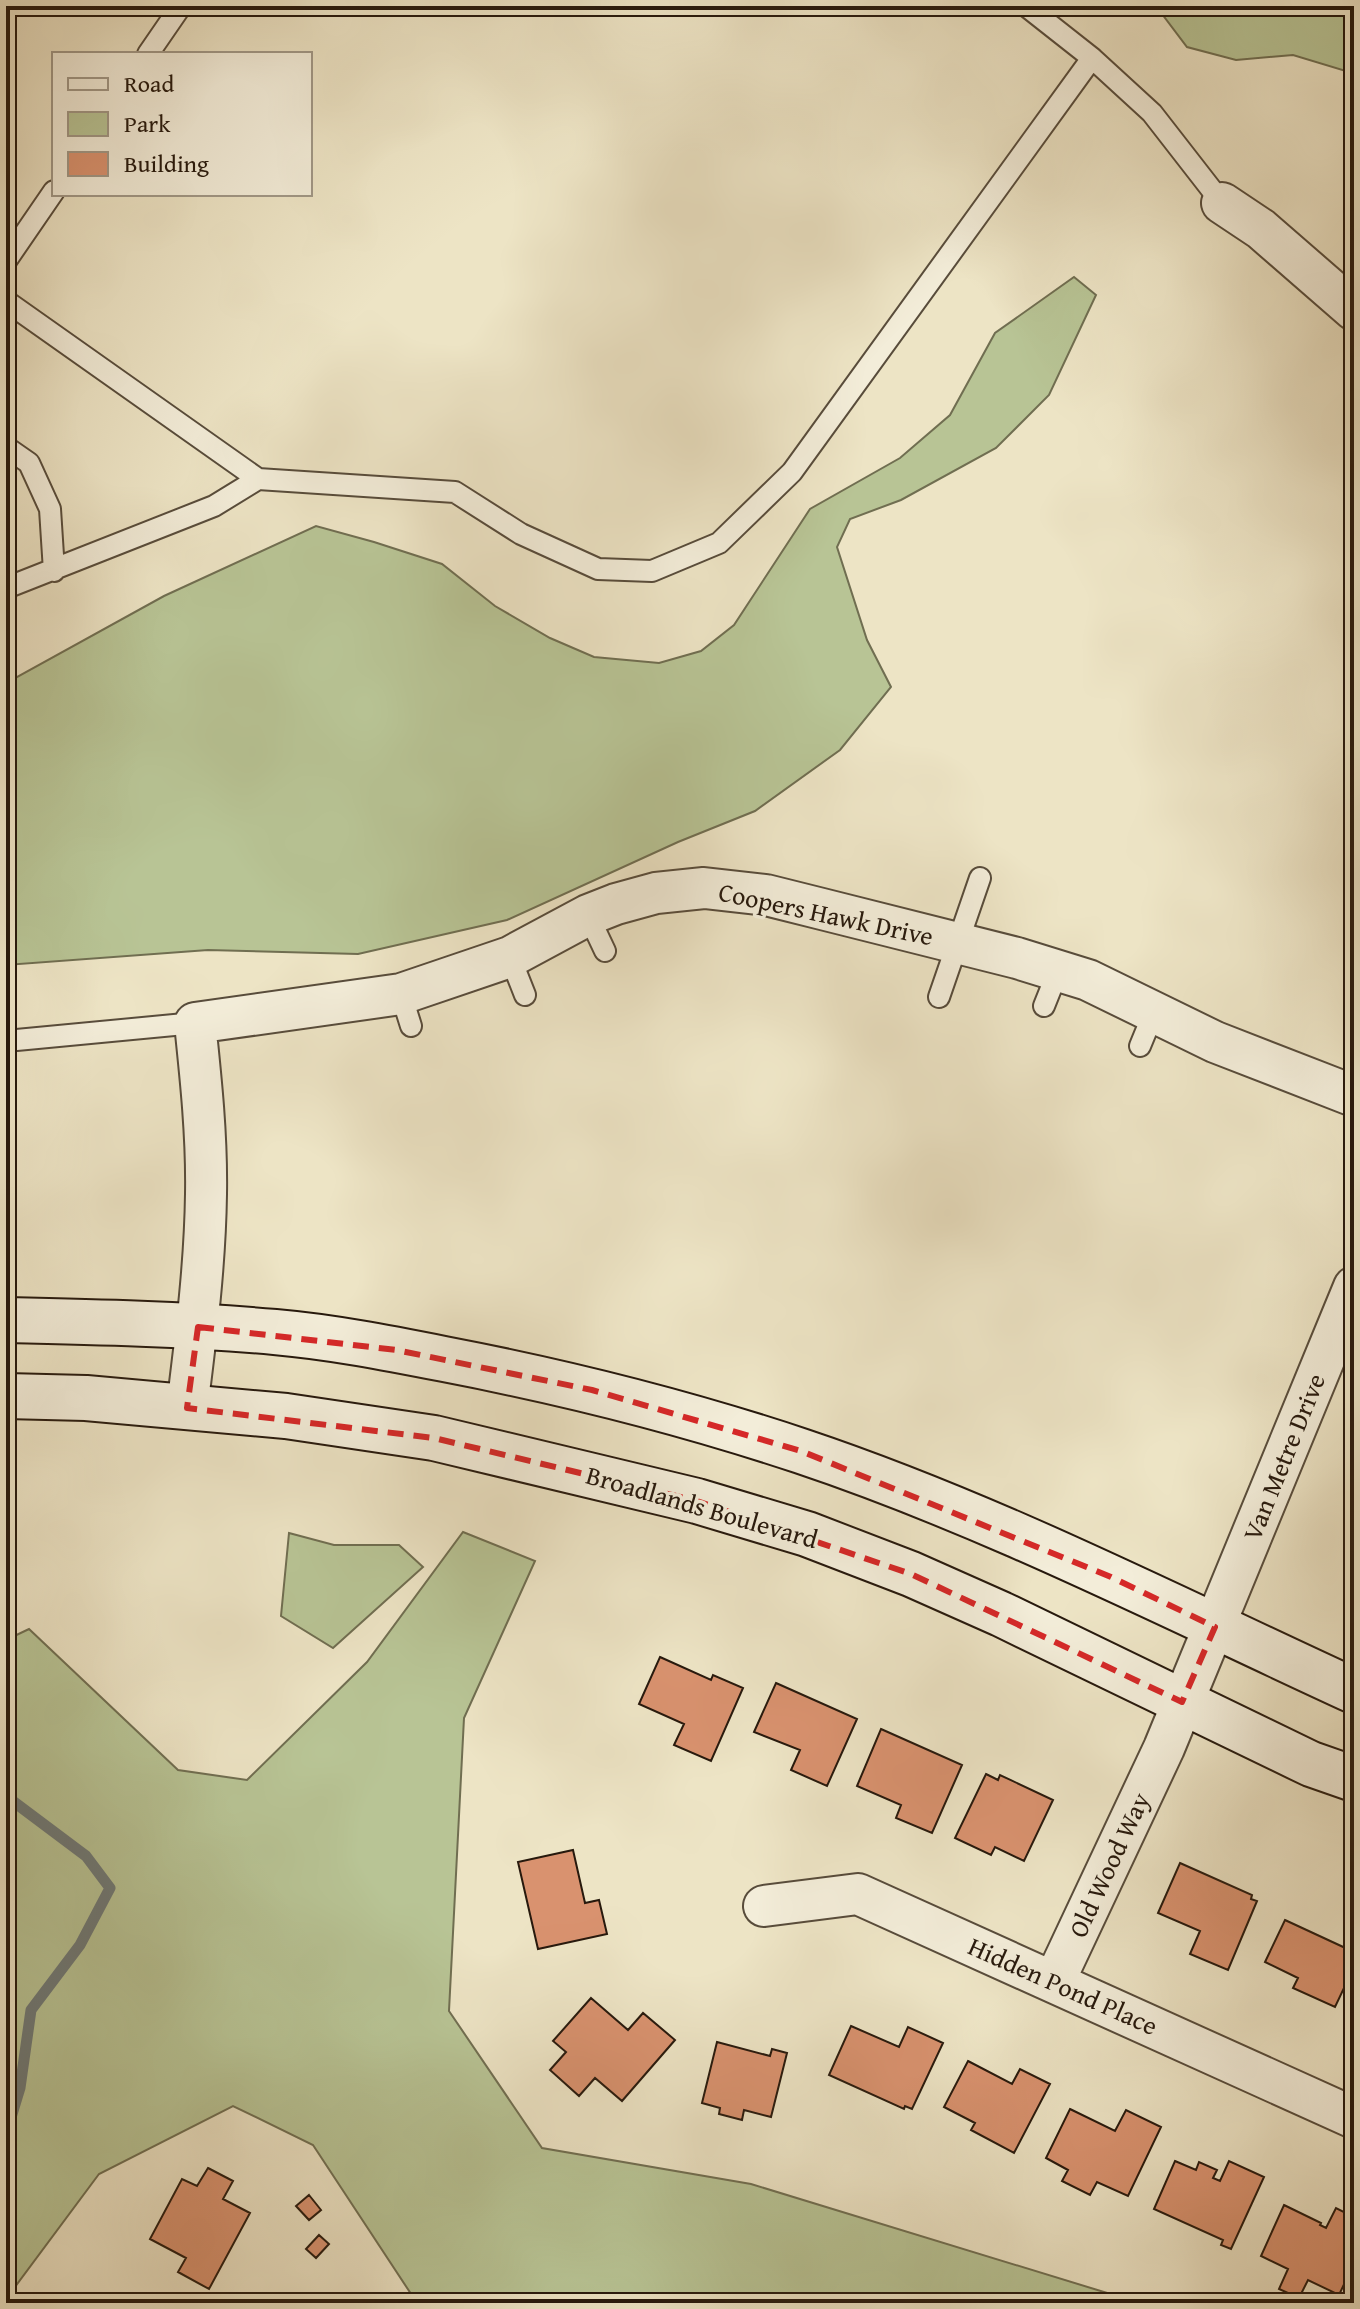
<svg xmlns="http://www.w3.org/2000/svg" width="1360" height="2309" font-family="'Gentium Book Plus',serif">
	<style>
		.green { fill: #b8c495; stroke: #706e51; stroke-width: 2 }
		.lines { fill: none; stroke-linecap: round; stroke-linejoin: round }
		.stream { stroke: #6f7a78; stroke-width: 11 }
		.building { fill: #d9926f; stroke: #27190d; stroke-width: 2 }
		.service-casing { stroke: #584c3b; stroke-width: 24 }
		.minor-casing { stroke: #584c3b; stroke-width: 44 }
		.secondary-casing { stroke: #27190d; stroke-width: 48 }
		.service { stroke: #f3edd9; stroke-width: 20 }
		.minor { stroke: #f3edd9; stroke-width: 40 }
		.secondary { stroke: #f3edd9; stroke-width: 44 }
		.marked { fill: none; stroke: #d62828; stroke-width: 6; stroke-dasharray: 16 10; stroke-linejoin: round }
		.labels { text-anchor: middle; stroke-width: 7; stroke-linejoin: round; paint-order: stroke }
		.street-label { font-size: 26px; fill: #27190d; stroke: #f3edd9 }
	</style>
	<rect width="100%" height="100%" fill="#ede4c5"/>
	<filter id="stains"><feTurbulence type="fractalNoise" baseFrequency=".0025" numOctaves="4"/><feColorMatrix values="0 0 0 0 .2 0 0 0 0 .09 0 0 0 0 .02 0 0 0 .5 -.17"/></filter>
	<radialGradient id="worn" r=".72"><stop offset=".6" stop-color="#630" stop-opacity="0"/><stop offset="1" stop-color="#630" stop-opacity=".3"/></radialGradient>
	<!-- green -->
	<path class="green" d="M1156 6H1354V89L1346 71 1293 55 1236 60 1187 47Z
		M1074 277 1096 295 1049 395 996 448 901 500 850 519 837 547 867 640 891 687 840 750 755 811 678 842 507 920 358 954 208 950 6 965V683L164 596 316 526 374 542 442 564 495 606 550 638 594 657 659 663 701 651 734 625 810 509 900 458 950 415 995 333Z
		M463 1532 535 1561 464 1718 449 2011 542 2148 751 2184 1140 2303H417L313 2145 233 2106 99 2174 6 2299V1640L29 1629 178 1770 247 1780 367 1662Z
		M289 1533 334 1545H399L423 1567 333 1648 281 1616Z"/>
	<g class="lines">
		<!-- stream -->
		<path class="stream" d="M6 1796 86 1856 110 1888 80 1945 31 2010 20 2088 6 2134"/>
	</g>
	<!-- building -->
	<path class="building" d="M660 1657 711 1680 713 1675 743 1688 711 1761 674 1745 684 1724 639 1704Z
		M776 1683 857 1719 827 1786 791 1770 800 1750 754 1732Z
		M881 1729 962 1765 932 1833 896 1818 901 1805 857 1786Z
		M986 1774 998 1780 1000 1775 1053 1800 1024 1861 995 1847 991 1855 955 1838Z
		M573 1850 585 1903 599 1900 607 1934 538 1949 518 1862Z
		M1180 1863 1252 1895 1251 1899 1257 1901 1228 1970 1190 1954 1200 1931 1158 1913Z
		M1285 1920 1354 1952V1967L1335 2007 1293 1988 1298 1978 1265 1962Z
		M591 1998 628 2030 643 2013 675 2040 622 2101 595 2078 579 2096 550 2070 566 2052 553 2041Z
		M851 2026 899 2047 908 2027 943 2043 912 2109 905 2106 904 2109 829 2075Z
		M717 2042 770 2056 772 2049 787 2053 771 2117 744 2110 742 2120 719 2114 720 2108 702 2103Z
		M968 2061 1012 2084 1020 2069 1050 2084 1014 2153 971 2130 975 2123 944 2107Z
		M1070 2109 1115 2131 1126 2110 1161 2127 1128 2196 1097 2182 1090 2195 1062 2181 1068 2170 1046 2158Z
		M1175 2161 1196 2170 1199 2162 1217 2170 1213 2178 1220 2181 1229 2161 1264 2177 1231 2249 1221 2245 1223 2240 1154 2209Z
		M208 2168 233 2181 223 2199 250 2213 209 2289 178 2272 186 2258 150 2239 182 2179 197 2186Z
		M309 2195 321 2210 309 2220 296 2206Z
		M1284 2205 1321 2223 1320 2225 1326 2228 1336 2208 1354 2217V2263L1339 2295 1308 2280 1299 2298 1279 2289 1288 2269 1261 2256Z
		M319 2235 329 2244 316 2258 306 2249Z"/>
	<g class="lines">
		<defs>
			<path id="service" d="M1026 6 1092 58 1152 113 1222 203
				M148 54 181 6
				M6 261 54 191
				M6 301 258 479 455 492 521 534 598 569 652 571 719 543 792 472 1092 58
				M6 447 29 463 50 509 54 571
				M6 588 214 506 258 479
				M588 915 605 951
				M510 957 525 995
				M401 994 411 1026
				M939 997 980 878
				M1044 1006 1058 971
				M6 1041 195 1023
				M1140 1046 1154 1012"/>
			<path id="minor" d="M1222 203 1261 229 1354 310
				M187 1408C196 1336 205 1266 206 1194 207 1137 201 1080 195 1023L401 994 510 957 588 915 616 904 656 893 704 888 766 895 822 909 1017 958 1088 980 1215 1042 1354 1096
				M764 1906 858 1894 1354 2118
				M1054 1982 1164 1748 1354 1287"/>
			<path id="secondary" d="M6 1320C96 1322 186 1324 275 1332 332 1337 388 1348 444 1359 564 1382 684 1412 801 1451 992 1515 1171 1607 1354 1691
				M6 1396 86 1398 286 1416 434 1438 697 1501 807 1534 911 1574 1001 1614 1311 1764 1354 1779"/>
		</defs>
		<!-- service casing -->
		<use href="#service" class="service-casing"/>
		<!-- minor casing -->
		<use href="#minor" class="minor-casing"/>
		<!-- secondary casing -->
		<use href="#secondary" class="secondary-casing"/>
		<!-- service -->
		<use href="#service" class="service"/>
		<!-- minor -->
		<use href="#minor" class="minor"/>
		<!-- secondary -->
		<use href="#secondary" class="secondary"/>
	</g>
	<!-- marked area -->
	<path class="marked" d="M198 1327 396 1350 592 1390 801 1451 1111 1577 1215 1627 1182 1702 911 1574 697 1501 434 1438 187 1408Z"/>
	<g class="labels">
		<!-- street labels -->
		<g class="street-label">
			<text transform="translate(826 914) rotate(12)" y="9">Coopers Hawk Drive</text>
			<text transform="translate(1284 1457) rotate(-68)" y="9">Van Metre Drive</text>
			<text transform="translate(702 1507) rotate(16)" y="9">Broadlands Boulevard</text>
			<text transform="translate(1109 1865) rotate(-65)" y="9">Old Wood Way</text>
			<text transform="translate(1063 1986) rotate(24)" y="9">Hidden Pond Place</text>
		</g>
	</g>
	<!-- margin -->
	<rect width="1360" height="2309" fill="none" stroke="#ede4c5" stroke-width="32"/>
	<rect x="8" y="8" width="1344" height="2293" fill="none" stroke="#27190d" stroke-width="4"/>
	<rect x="16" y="16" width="1328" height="2277" fill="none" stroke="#27190d" stroke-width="2"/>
	<!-- legend -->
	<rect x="52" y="52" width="260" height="144" fill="#f3edd9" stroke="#a19887" stroke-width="2"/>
	<rect x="68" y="78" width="40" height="12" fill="#f3edd9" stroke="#a19887" stroke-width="2"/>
	<text x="124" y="92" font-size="24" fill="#27190d">Road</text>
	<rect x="68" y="112" width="40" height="24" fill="#b8c495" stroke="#a19887" stroke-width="2"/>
	<text x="124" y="132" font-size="24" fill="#27190d">Park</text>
	<rect x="68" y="152" width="40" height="24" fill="#d9926f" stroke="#a19887" stroke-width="2"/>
	<text x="124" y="172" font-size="24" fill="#27190d">Building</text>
	<rect width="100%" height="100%" filter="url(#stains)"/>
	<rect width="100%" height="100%" fill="url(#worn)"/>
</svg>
